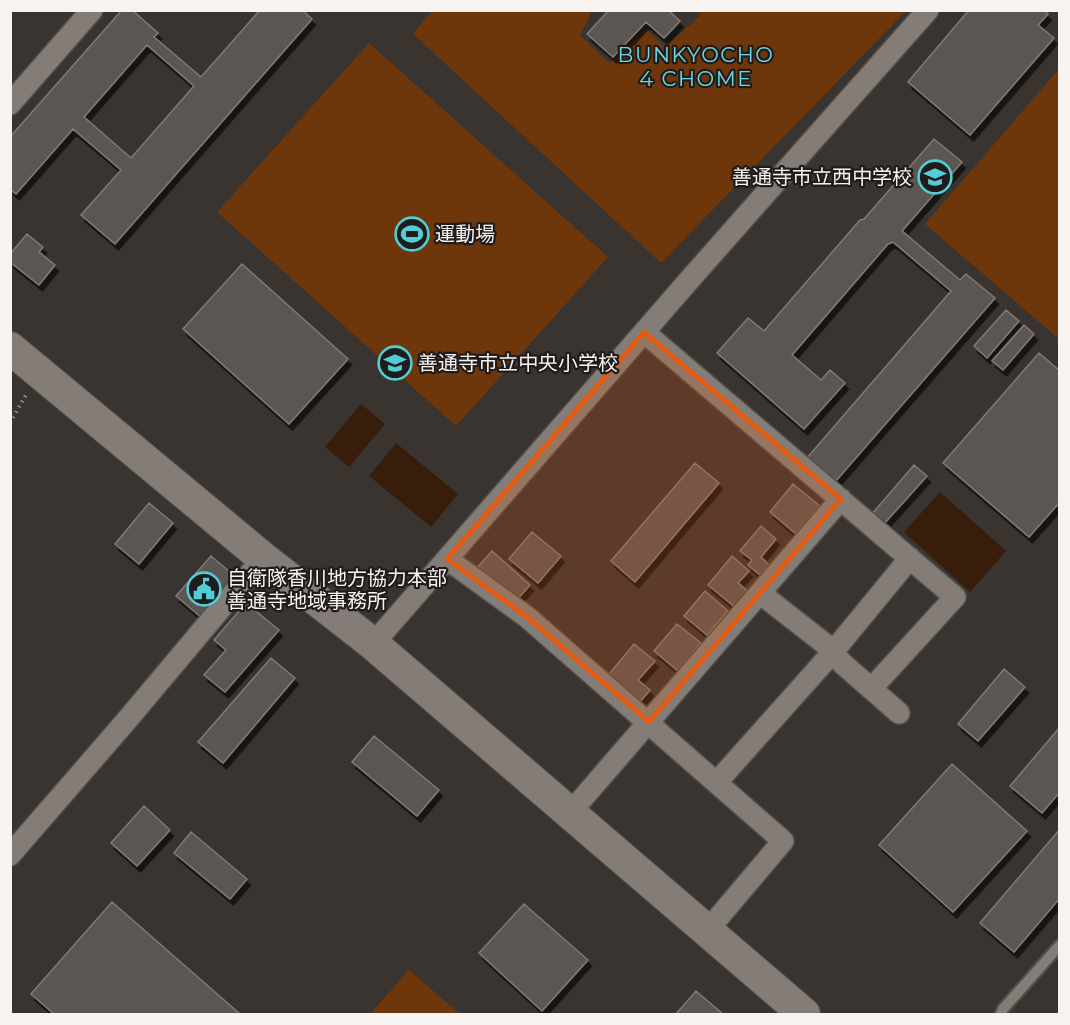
<svg xmlns="http://www.w3.org/2000/svg" width="1070" height="1025" font-family="Montserrat,'Noto Sans JP',sans-serif">
	<style>
		.green { fill: #6e360b }
		.water { fill: #381d0b }
		.building { fill: #5c5652; stroke: #817975; stroke-width: 1.5; fill-rule: evenodd; filter: url(#shadow) }
		.lines { fill: none; stroke-linecap: round; stroke-linejoin: round }
		.lane-casing { stroke: #54504c; stroke-width: 14 }
		.street-casing { stroke: #54504c; stroke-width: 24 }
		.secondary-casing { stroke: #54504c; stroke-width: 34 }
		.path { stroke: #908a87; stroke-width: 4; stroke-dasharray: 1.5 4.5; stroke-linecap: butt }
		.lane { stroke: #837c77; stroke-width: 10 }
		.street { stroke: #837c77; stroke-width: 21 }
		.secondary { stroke: #837c77; stroke-width: 32 }
		.marked { fill: #e8590c; fill-opacity: 0.2; stroke: #e8590c; stroke-width: 4.5; stroke-linejoin: round }
		.labels { text-anchor: middle; stroke-width: 4.5; stroke-linejoin: round; paint-order: stroke }
		.poi-label { font-size: 20px; fill: #f7f3f1; stroke: #1f1c1b; text-anchor: start }
		.neighbourhood-label { font-size: 21px; letter-spacing: 1.5px; fill: #6cd8e0; stroke: #1f1c1b }
	</style>
	<defs>
		<filter id="shadow"><feDropShadow dx="3.5" dy="6" stdDeviation="0" flood-color="#0009"/></filter>
	</defs>
	<rect width="100%" height="100%" fill="#3a3430"/>
	<!-- green -->
	<path class="green" d="M432 11H590L588 20 580 35 609 63 646 29 665 47 700 16 699 11H906L661 263 413 34Z
		M369 43 608 257 456 426 217 212Z
		M1059 69V339L925 224Z
		M409 970 460 1014H370Z"/>
	<!-- water -->
	<path class="water" d="M361 404 385 424 349 467 325 447Z
		M396 443 458 494 431 527 369 476Z
		M940 492 1006 551 970 592 904 532Z"/>
	<!-- building -->
	<path class="building" d="M122 10H132L158 33 154 37 201 77 260 10H302L312 19 115 244 81 215 121 170 73 129 16 194 10 189V137ZM147 45 194 86 131 158 84 117Z
		M609 10H668L680 21 664 38 646 22 613 57 587 34Z
		M969 10H1043L1048 14 1038 25 1054 38 970 135 908 82Z
		M934 139 962 162 902 231 960 280 966 274 995 298 835 482 807 458 951 291 893 242 888 244 792 355 821 380 830 370 845 383 804 429 717 353 748 318 764 331 860 220 864 219Z
		M27 234 43 247 39 252 55 265 39 285 10 262V254Z
		M242 264 348 359 289 424 183 329Z
		M1006 310 1019 321 987 358 974 346Z
		M1024 325 1034 334 1003 370 992 361Z
		M1039 353 1060 371V502L1029 537 943 463Z
		M695 463 719 483 635 582 611 561Z
		M914 465 927 476 883 525 871 515Z
		M793 484 820 506 796 534 770 512Z
		M149 503 173 523 139 564 115 544Z
		M761 526 776 539 761 557 769 565 760 575 748 565 752 560 740 551Z
		M532 532 561 556 538 583 509 559Z
		M492 551 530 585 514 603 476 569Z
		M211 556 237 578 202 618 176 596Z
		M732 556 749 571 738 583 749 592 736 608 708 585Z
		M705 591 728 611 707 635 684 616Z
		M246 603 279 630 225 692 204 675 226 650 214 640Z
		M677 624 701 643 678 671 654 651Z
		M634 644 655 661 638 680 650 690 638 704 606 678Z
		M271 658 295 678 223 763 198 742Z
		M1004 669 1025 687 978 741 958 724Z
		M1060 727V792L1042 813 1010 786Z
		M374 736 439 790 417 816 352 762Z
		M952 764 1027 831 953 912 879 845Z
		M144 806 170 830 137 866 111 843Z
		M1060 829V898L1014 952 980 923Z
		M191 832 247 879 230 899 174 853Z
		M112 902 240 1014H54L31 994Z
		M524 904 588 960 542 1011 479 953Z
		M696 991 723 1014H676Z"/>
	<g class="lines">
		<defs>
			<path id="lane" d="M1001 1014 1003 1009 1060 945"/>
			<path id="street" d="M10 104 92 10
				M644 332 955 597 871 689
				M447 559 527 617 783 841 707 931
				M760 593 825 644 843 664 899 713
				M373 644 691 278 928 10
				M717 782 832 653 910 558
				M570 813 841 499
				M10 855 127 720 263 558"/>
			<path id="secondary" d="M10 348 263 558 373 644 804 1014"/>
		</defs>
		<!-- lane casing -->
		<use href="#lane" class="lane-casing"/>
		<!-- street casing -->
		<use href="#street" class="street-casing"/>
		<!-- secondary casing -->
		<use href="#secondary" class="secondary-casing"/>
		<!-- path -->
		<path class="path" d="M10 423 27 393"/>
		<!-- lane -->
		<use href="#lane" class="lane"/>
		<!-- street -->
		<use href="#street" class="street"/>
		<!-- secondary -->
		<use href="#secondary" class="secondary"/>
	</g>
	<!-- marked area -->
	<path class="marked" d="M644 332 841 499 649 722 527 617 447 559Z"/>
	<!-- icons -->
	<defs>
		<symbol id="school-ring" viewBox="-11 -11 22 22"><circle r="9.5" fill="#1f1c1b" stroke="#52ccd5" stroke-width="1.5"/><path d="M0-5L7-2L0 1L-7-2ZM-4 1L0 2.5L4 1V4Q0 6-4 4Z" fill="#52ccd5"/></symbol>
		<symbol id="stadium-ring" viewBox="-11 -11 22 22"><circle r="9.5" fill="#1f1c1b" stroke="#52ccd5" stroke-width="1.5"/><path d="M0-5a6.5 5 0 1 0 0 10a6.5 5 0 1 0 0-10ZM-3.5-1.8h7v3.6h-7Z" fill="#52ccd5"/></symbol>
		<symbol id="civic-ring" viewBox="-11 -11 22 22"><circle r="9.5" fill="#1f1c1b" stroke="#52ccd5" stroke-width="1.5"/><path d="M-.6-6.5H3V-4.5H.6V-3L4-1V1h2V6H-6V1h2V-1L-.6-3ZM-1.2 2.5V6h2.4V2.5Z" fill="#52ccd5"/></symbol>
	</defs>
	<g fill-rule="evenodd">
		<use href="#school-ring" x="916" y="158" width="38" height="38"/>
		<use href="#stadium-ring" x="393" y="215" width="38" height="38"/>
		<use href="#school-ring" x="376" y="344" width="38" height="38"/>
		<use href="#civic-ring" x="185" y="570" width="38" height="38"/>
	</g>
	<g class="labels">
		<!-- poi labels -->
		<g class="poi-label">
			<text x="912" y="184" text-anchor="end">善通寺市立西中学校</text>
			<text x="435" y="241">運動場</text>
			<text x="418" y="370">善通寺市立中央小学校</text>
			<text x="227" y="585">自衛隊香川地方協力本部<tspan x="227" dy="23">善通寺地域事務所</tspan></text>
		</g>
		<!-- neighbourhood labels -->
		<g class="neighbourhood-label">
			<text x="696" y="62">BUNKYOCHO<tspan x="696" dy="24">4 CHOME</tspan></text>
		</g>
	</g>
	<!-- border -->
	<rect width="1070" height="1025" fill="none" stroke="#f7f3f1" stroke-width="24"/>
</svg>
